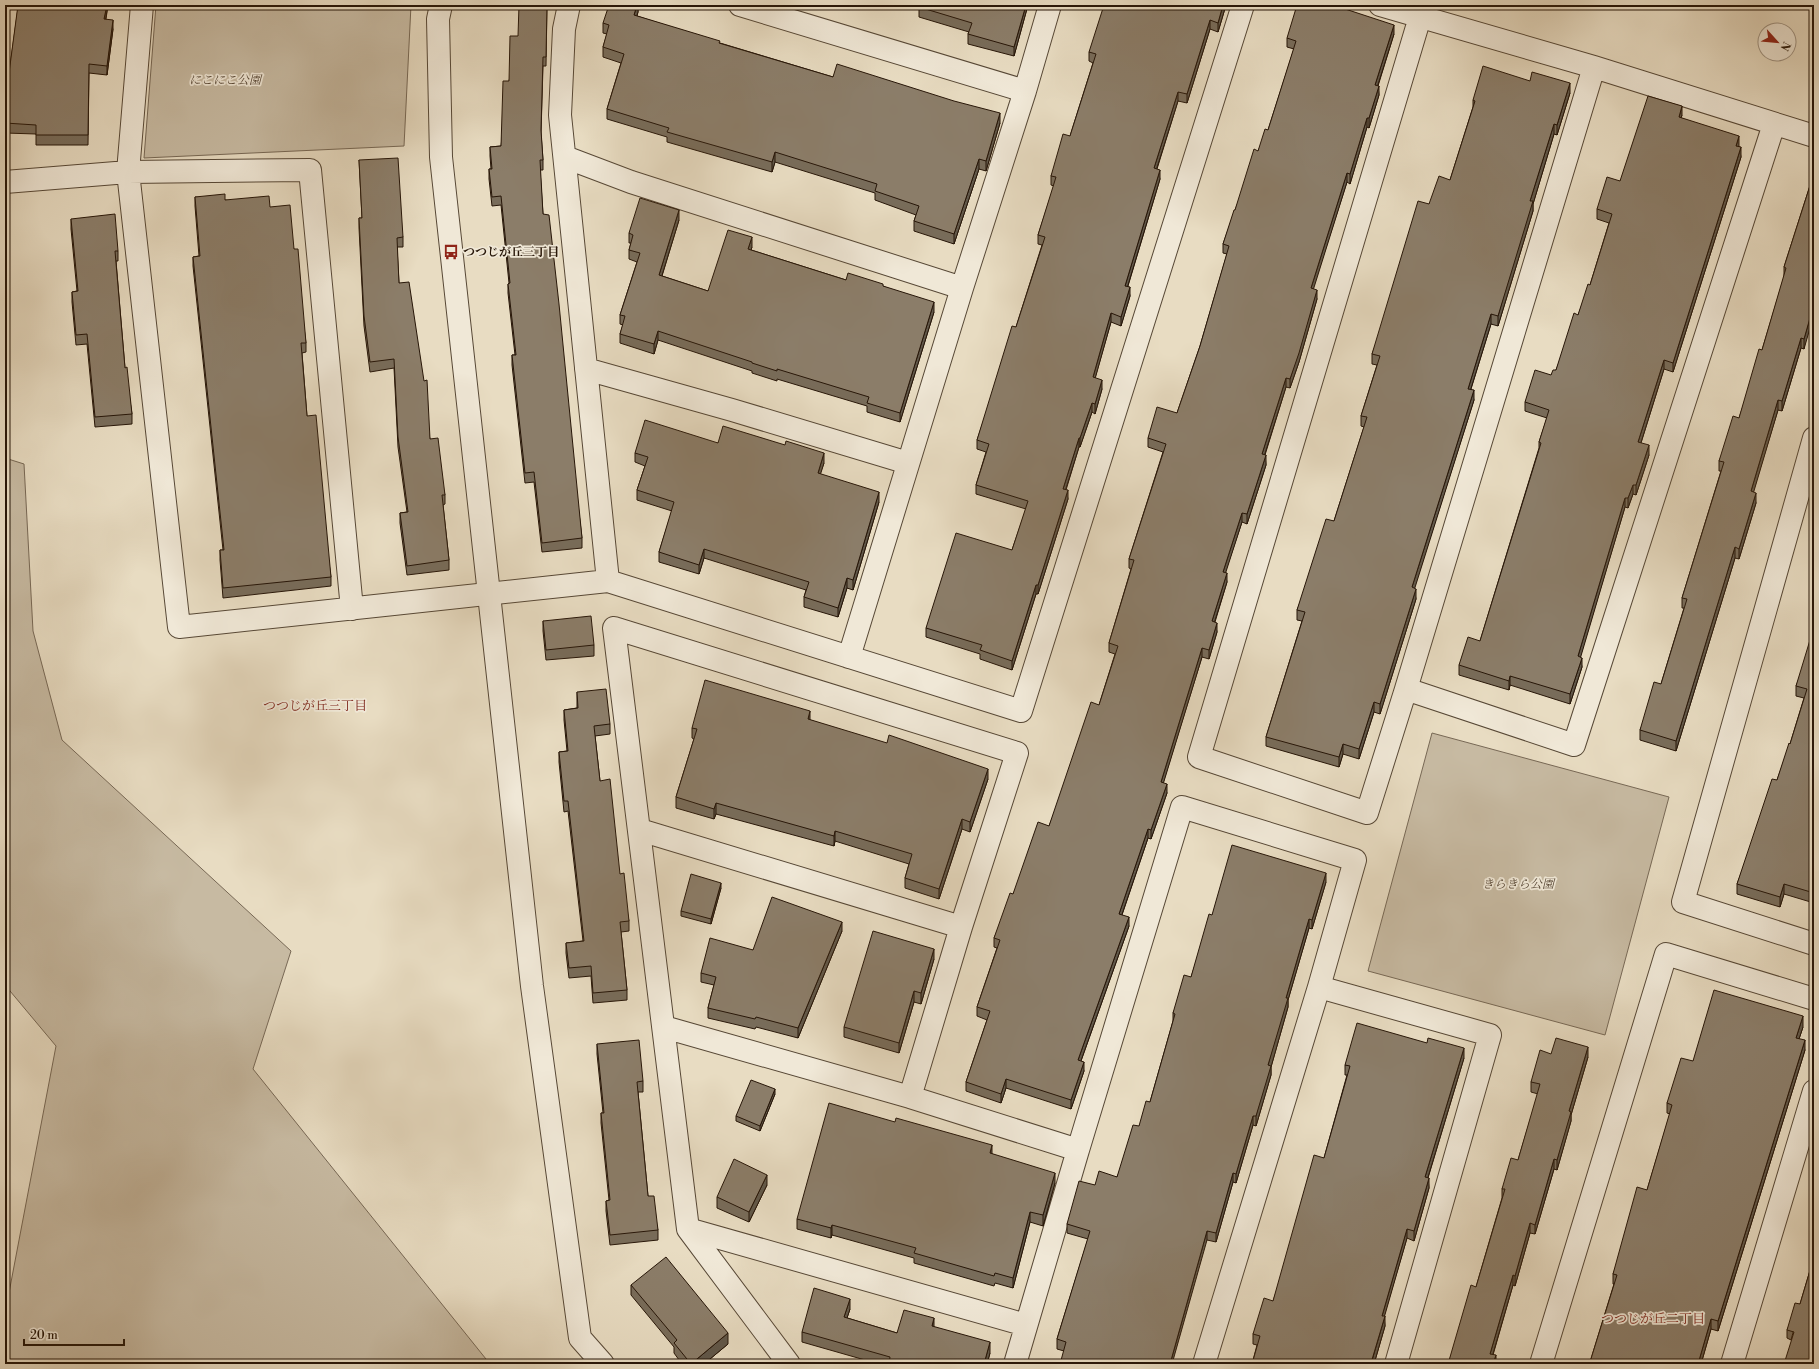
<svg xmlns="http://www.w3.org/2000/svg" width="1819" height="1369" font-family="'Libre Bodoni','Noto Serif JP',serif">
	<style>
		.green { fill: #c7baa2; stroke: #776855 }
		.lines { fill: none; stroke-linecap: round; stroke-linejoin: round }
		.minor-casing { stroke: #574836; stroke-width: 24 }
		.tertiary-casing { stroke: #574836; stroke-width: 24 }
		.minor { stroke: #f0e8d7; stroke-width: 22 }
		.tertiary { stroke: #f0e8d7; stroke-width: 22 }
		.wall { fill: #786c5a; stroke: #271608 }
		.shaded-wall { fill: #61584a; stroke: #271608 }
		.building { fill: #8b7d69; stroke: #271608 }
		.labels { text-anchor: middle; stroke-width: 3.5; stroke-linejoin: round; paint-order: stroke }
		.park-label { font-size: 12px; font-style: italic; fill: #574736; stroke: #f0e8d7 }
		.poi-label { font-size: 12px; font-weight: bold; fill: #271608; stroke: #f0e8d7; text-anchor: start }
		.neighbourhood-label { font-size: 13px; fill: #7a1f14; stroke: #f0e8d7 }
	</style>
	<rect width="100%" height="100%" fill="#e8dcc2"/>
	<filter id="stains"><feTurbulence type="fractalNoise" baseFrequency=".005" numOctaves="4"/><feColorMatrix values="0 0 0 0 .2 0 0 0 0 .09 0 0 0 0 .02 0 0 0 .5 -.17"/></filter>
	<radialGradient id="worn" r=".72"><stop offset=".6" stop-color="#630" stop-opacity="0"/><stop offset="1" stop-color="#630" stop-opacity=".3"/></radialGradient>
	<!-- green -->
	<path class="green" d="M156 5H411L404 146 144 158Z
		M5 458 24 464 33 631 62 740 291 951 253 1069 490 1364H5V1300L8 1298 56 1046 5 985Z
		M1432 733 1669 797 1605 1035 1368 971Z"/>
	<g class="lines">
		<defs>
			<path id="minor" d="M569 5 564 29 560 115 608 581 1021 711 1243 5
				M740 5 1025 91
				M1380 5 1594 67 1814 136
				M1594 67 1406 689 1574 745 1774 124
				M565 157 631 182 962 288
				M5 182 128 172 142 5
				M586 369 732 410 908 463
				M1814 438 1683 902 1814 944
				M352 609 310 170 128 172 179 627C322 612 465 596 608 581
				M849 657 962 288 1025 91 1050 5
				M1406 689 1367 813 1199 757 1420 17
				M640 830 961 927
				M1319 987 1490 1035 1396 1364
				M664 1027 910 1097
				M688 1229 1026 1325
				M789 1364 688 1229 614 628 1017 753 961 927 910 1097 1078 1150 1182 807 1355 860 1319 987 1204 1364
				M1015 1364 1078 1150
				M1541 1364 1666 954 1814 999
				M1732 1364 1814 1091"/>
			<path id="tertiary" d="M441 5 438 19 441 157 532 986 580 1338 603 1364"/>
		</defs>
		<!-- minor casing -->
		<use href="#minor" class="minor-casing"/>
		<!-- tertiary casing -->
		<use href="#tertiary" class="tertiary-casing"/>
		<!-- minor -->
		<use href="#minor" class="minor"/>
		<!-- tertiary -->
		<use href="#tertiary" class="tertiary"/>
	</g>
	<!-- wall -->
	<path class="wall" d="M5 5H108L106 19 113 29 107 75 89 73 88 145H36V134L5 133V88H7L18 8 5 6Z
		M547 5 546 66H543L541 133 543 160V170H540L543 214 582 538V548L542 552 534 482 525 483 512 365V355H515L508 293V284L509 283 501 205 492 206 489 179V169H491L490 156V147L501 146 509 81 518 36Z
		M638 5V12L637 16 720 43 833 77 1000 123 986 171 979 169 954 244 914 231V221L916 215 875 200V193L775 162 772 172 667 142V137L607 119V109L621 63 603 57V47L607 34 603 33V23Z
		M904 5H1028L1014 56 968 44V34L969 32 919 17V9Z
		M1226 5 1218 32 1210 29 1187 103 1178 101 1157 169 1160 179 1128 286 1130 296 1121 326 1111 322 1095 378 1102 389 1095 414 1092 412 1080 447H1079L1066 490 1068 499 1038 594H1036L1012 670 980 659V654L926 637V628L1012 550 1026 509 976 494V485L986 452 977 449V440L1016 327 1042 245 1038 244V235L1054 186 1051 185V176L1070 136 1093 63 1089 61V52Z
		M1394 34 1378 86 1379 95 1369 128 1367 127 1350 184 1347 182 1313 288 1317 299 1299 362 1290 388 1286 387 1265 455 1266 465 1247 524 1242 522 1225 573 1227 582 1215 622 1217 632 1209 659 1202 657 1163 783 1167 793 1151 839 1148 838 1122 915 1129 926 1081 1061 1084 1071 1071 1109 1006 1088 1001 1103 966 1091V1082L987 1020 977 1016V1007L997 948 994 947V938L1013 894 1049 826 1099 705 1115 654 1109 652V643L1131 569 1129 568V559L1163 452 1148 447V438L1177 413 1200 346 1227 254 1223 253V244L1235 210 1258 151 1268 130 1294 49 1287 47V38Z
		M1570 93 1557 135 1554 134 1533 204V211L1498 326 1491 324 1471 389 1474 400 1414 588 1416 599 1380 714 1374 712 1359 759 1343 754 1339 767 1266 746V737L1302 621 1297 620V610L1334 521 1364 427 1361 426V416L1377 365 1372 364V354L1429 204 1450 180 1473 107V100Z
		M1682 115 1681 118 1739 146 1741 157 1673 372 1664 369 1641 443 1649 455 1636 495 1633 494 1628 508 1625 507 1580 657 1582 667 1570 704 1510 685 1509 690 1459 675V665L1480 641 1539 448V442L1547 418 1525 411V402L1551 375 1556 370 1590 285 1609 223 1597 219V209L1620 181Z
		M359 160 403 237V247H397L399 283 430 439 445 495V504L443 505 449 560V570L407 575 400 523V513L407 512 398 447 394 368 370 372 364 326 359 228V218H362Z
		M1814 173 1813 291 1804 349 1801 348 1782 411 1778 410 1753 492 1756 503 1739 559 1735 558 1676 751 1640 740V730L1661 684 1684 608H1682V598L1721 471H1719V461L1739 418 1762 350 1784 277V267Z
		M195 197 225 200 270 207 294 249 306 343V352L302 353 307 416 331 577V586L223 598 220 560V550H223L193 266V257L199 256 195 206Z
		M71 219 118 251V261H116L125 368 132 414V424L95 427 87 344 76 345 72 302V292L77 291 71 229Z
		M679 220 662 276 708 291 752 247 751 250 846 280 883 286 934 312 900 422 867 412V406L777 379V381L752 373V371L658 340 654 354 620 343V334L623 325 620 324V315L637 262 629 259V250L631 243H629V233Z
		M718 443 824 463 820 474 879 502 853 590 847 588 838 617 804 607V597L806 590 704 558 699 574 659 562V552L672 511 637 500V490L645 466 635 462V453Z
		M543 621 594 645V656L546 660 543 631Z
		M1814 641V903L1784 894 1780 907 1737 894V884L1777 780 1790 744 1804 698 1796 696V686Z
		M577 692 610 724V734L595 736 600 781 629 921V931L621 932 627 990V1000L593 1003 591 976 569 978 566 953V943L583 941 568 811 564 812 559 762V752L567 751 564 720V710L577 708Z
		M810 720 988 779 970 832 962 829 939 899 905 888V878L909 864 835 841 834 846 716 814 714 819 676 808V797L694 739 692 738V728Z
		M1326 882 1312 929 1309 928 1288 1000V1007L1271 1067V1075L1256 1126 1253 1125 1236 1183 1233 1182 1216 1242 1207 1240 1064 1351 1057 1349V1339L1088 1239 1067 1233V1224L1095 1185 1117 1177 1150 1102 1173 1021V1013L1191 977 1212 915Z
		M721 888 711 924 681 916V911Z
		M842 931 798 1038 756 1027 755 1029 708 1018V1008L714 985 701 982V973L753 950Z
		M934 959 921 1004 914 1002 899 1053 844 1037V1027Z
		M1803 1027 1799 1039 1805 1050 1718 1331 1711 1329 1701 1364H1590V1362L1614 1284H1613V1274L1647 1190 1670 1114 1667 1113V1103L1693 1061Z
		M597 1044 643 1081V1092H638L648 1196 658 1230V1240L610 1245 606 1211V1201L609 1200 601 1123V1113H603L597 1054Z
		M1551 1054 1588 1057 1571 1115V1121L1557 1170 1554 1169 1535 1234 1530 1233 1515 1286 1513 1285 1493 1355 1496 1364H1448L1476 1287 1502 1198V1189L1518 1160 1538 1094 1531 1092V1082Z
		M1464 1058 1428 1178 1429 1188 1414 1241 1407 1238 1384 1316 1385 1326 1374 1364H1252L1257 1345 1253 1344V1334L1273 1301 1324 1158 1347 1075H1345V1065Z
		M775 1094 760 1131 736 1121V1116Z
		M992 1154 1055 1183 1043 1226 1030 1222 1013 1288 995 1283 994 1286 914 1263V1258L832 1235 831 1238 797 1229V1219Z
		M767 1185 749 1222 717 1208V1197Z
		M1814 1257 1791 1340 1787 1338V1330L1800 1304Z
		M631 1285 728 1344 704 1364H682L674 1353V1347L631 1295Z
		M850 1309 847 1318 897 1333 934 1327 990 1353 987 1364H879L802 1342V1332Z"/>
	<!-- shaded-wall -->
	<path class="shaded-wall" d="M107 5H108L104 28V19Z
		M637 5H638V12L634 25V15Z
		M1026 5H1028L1014 56V47Z
		M1223 5H1226L1218 32V23Z
		M113 20V29L107 75V66Z
		M1210 20V29L1187 103V94Z
		M1394 25V34L1375 94V85Z
		M1570 83V93L1557 135V125Z
		M1379 86V95L1369 128V118Z
		M1178 92V101L1154 177V168Z
		M1682 106V115L1679 126V117Z
		M1000 113V123L986 171V161Z
		M1367 118V127L1350 184V174Z
		M1554 124V134L1533 204V211L1498 326V316L1530 201Z
		M1739 136V146L1736 155V146Z
		M1741 147V157L1673 372V363Z
		M775 152V162L772 172V162Z
		M979 159V169L954 244V234Z
		M1160 170V179L1125 295V286Z
		M1347 173V182L1311 297V288Z
		M679 210V220L659 285V275Z
		M752 237V247L748 259V249Z
		M1814 278V288L1810 300V290Z
		M1130 287V296L1121 326V317Z
		M1317 290V299L1299 362 1290 388V379Z
		M934 302V312L900 422V413Z
		M1814 304V314L1804 349V339Z
		M1111 313V322L1093 386V377Z
		M1491 314V324L1468 398V389Z
		M658 331V340L654 354V344Z
		M1801 338V348L1782 411V401Z
		M1664 360V369L1638 452V442Z
		M1286 378V387L1262 463V454Z
		M1102 380V389L1095 414V404Z
		M1474 390V400L1412 597V587Z
		M1778 400V410L1751 501V491Z
		M1092 403V412L1080 447V438Z
		M1079 438V447L1063 498V489Z
		M1649 445V455L1636 495V485Z
		M824 453V463L818 482V473Z
		M1266 455V465L1247 524V514Z
		M1633 485V494L1628 508V498Z
		M1068 490V499L1038 594V585Z
		M879 492V502L853 590V580Z
		M1756 493V503L1739 559V549Z
		M1625 498V507L1578 666V656Z
		M1242 513V522L1223 581V572Z
		M1735 547V558L1676 751V741Z
		M704 549V558L699 574V565Z
		M1227 573V582L1212 630V621Z
		M847 578V588L838 617V608Z
		M1036 585V594L1012 670V661Z
		M1416 589V599L1380 714V704Z
		M1217 623V632L1209 659V650Z
		M1202 648V657L1161 791V782Z
		M1582 658V667L1570 704V694Z
		M1510 676V685L1509 690V681Z
		M1374 702V712L1359 759V749Z
		M810 711V721L808 719Z
		M1343 744V754L1339 767V757Z
		M988 769V779L970 832V822Z
		M1167 784V793L1151 839V830Z
		M716 803V814L714 819V809Z
		M962 819V829L939 899V889Z
		M1148 829V838L1119 923V914Z
		M835 831V841L834 846V836Z
		M1326 873V882L1312 929V920Z
		M721 883V888L711 924V919Z
		M1784 884V894L1780 907V897Z
		M1129 917V926L1078 1069V1060Z
		M1309 919V928L1288 1000V1007L1271 1067V1075L1256 1126V1116L1268 1065 1286 998Z
		M842 922V931L798 1038V1028Z
		M934 949V959L921 1004V993Z
		M914 991V1002L899 1053V1043Z
		M1803 1016V1027L1796 1048V1038Z
		M1805 1040V1050L1718 1331V1321Z
		M1588 1047V1057L1571 1115V1121L1557 1170V1160L1569 1111Z
		M1464 1048V1058L1425 1187V1177Z
		M1084 1062V1071L1071 1109V1100Z
		M1006 1079V1088L1001 1103V1094Z
		M775 1089V1094L760 1131V1126Z
		M1253 1116V1125L1236 1183V1174Z
		M992 1145V1155L990 1153Z
		M1554 1159V1169L1535 1234V1225Z
		M1055 1173V1183L1043 1226V1215Z
		M1233 1173V1182L1216 1242V1233Z
		M767 1175V1185L749 1222V1212Z
		M1429 1178V1188L1414 1241V1231Z
		M1030 1212V1222L1013 1288V1278Z
		M1530 1223V1233L1515 1286V1276Z
		M832 1225V1235L831 1238V1228Z
		M1407 1229V1238L1382 1325V1316Z
		M1207 1231V1240L1172 1364H1170Z
		M1513 1275V1285L1490 1364V1354Z
		M850 1299V1309L844 1327V1317Z
		M1385 1316V1326L1374 1364H1371Z
		M934 1318V1329L932 1326Z
		M1711 1319V1329L1701 1364H1698Z
		M728 1333V1344L704 1364H691Z
		M990 1342V1353L987 1364H984Z
		M1496 1355V1364H1493Z"/>
	<!-- building -->
	<path class="building" d="M18 5H107L104 19 113 20 107 66 89 64 88 135H36V125L5 123V88H7Z
		M519 5H547L546 57H543L541 130 543 160H540L543 214 549 215 559 304 582 538 542 543 534 472 525 473 512 355H516L508 284 510 283 501 196 492 197 489 169H492L490 147 501 146 503 81H509L510 36H518Z
		M609 5H637L634 15 720 41 719 43 833 77 837 64 954 101 1000 113 986 161 979 159 954 234 914 221 919 206 875 191 877 184 775 152 772 162 667 132 669 128 607 109 624 54 603 47 609 25 603 23Z
		M920 5H1026L1014 47 968 34 972 23 919 7Z
		M1104 5H1223L1218 23 1210 20 1187 94 1178 92 1154 168 1160 170 1125 286 1130 287 1121 317 1111 313 1093 377 1102 380 1095 404 1092 403 1080 438H1079L1063 489 1068 490 1038 585H1036L1012 661 980 650 982 645 926 628 956 533 1012 550 1028 501 976 485 989 444 977 440 1012 326 1016 327 1045 237 1038 235 1056 177 1051 176 1063 134 1070 136 1096 54 1089 52Z
		M1297 5H1333L1394 25 1375 85 1379 86 1369 118H1367L1350 174 1347 173 1311 288 1317 290 1299 353 1290 379 1286 378 1262 454 1266 455 1247 514 1242 513 1223 572 1227 573 1212 621 1217 623 1209 650 1202 648 1161 782 1167 784 1151 830 1148 829 1119 914 1129 917 1078 1060 1084 1062 1071 1100 1006 1079 1001 1094 966 1082 990 1011 977 1007 1000 940 994 938 1010 893 1013 894 1038 822 1049 826 1091 702 1099 705 1118 646 1109 643 1134 560 1129 559 1166 444 1148 438 1157 407 1177 413 1200 346 1229 246 1223 244 1234 210H1235L1254 149 1258 151 1265 129 1268 130 1296 41 1287 38Z
		M1483 66 1530 81 1532 72 1570 83 1557 125 1554 124 1530 201H1533L1498 316 1491 314 1468 389 1474 390 1412 587 1416 589 1380 704 1374 702 1359 749 1343 744 1339 757 1266 737 1305 612 1297 610 1326 519 1334 521 1367 417 1361 416 1380 356 1372 354 1418 201 1429 204 1439 176 1450 180 1475 101 1473 100Z
		M1648 96 1682 106 1679 117 1739 136 1736 146 1741 147 1673 363 1664 360 1638 442 1649 445 1636 485H1633L1628 498H1625L1578 656 1582 658 1570 694 1510 676 1509 681 1459 665 1468 637 1480 641 1541 443 1539 442 1549 410 1525 402 1535 370 1551 375 1553 370H1556L1574 313 1578 315 1588 284 1590 285 1612 214 1597 209 1607 177 1620 181Z
		M398 158 403 237 397 238 399 283 409 282 424 381 427 380 430 439 438 438 445 495H442L449 560 407 566 400 513 408 512 398 437 394 359 370 362 364 316 359 218H362L359 160Z
		M1814 173V278L1810 290 1814 291V304L1804 339 1801 338 1782 401 1778 400 1751 491 1756 493 1739 549 1735 547 1676 741 1640 730 1654 682 1661 684 1687 599 1682 598 1724 462 1719 461 1733 416 1739 418 1759 349 1762 350 1786 268 1784 267Z
		M225 194V200L269 196 270 207 290 205 294 249H298L306 343H301L307 416 316 415 331 577 223 588 220 550H224L193 257 200 256 195 197Z
		M640 198 679 210 659 275 708 291 728 230 752 237 748 249 846 280 848 273 883 284V286L934 302 900 413 867 403 869 397 777 369V371L752 363V362L658 331 654 344 620 334 625 316 620 315 640 253 629 250 633 235 629 233Z
		M115 214 118 251H115L125 368 127 367 132 414 95 417 87 334 76 335 72 292 78 291 71 219Z
		M645 420 718 443 723 426 785 445 786 441 824 453 818 473 879 492 853 580 847 578 838 608 804 597 809 582 704 549 699 565 659 552 674 502 637 490 648 457 635 453Z
		M591 616 594 645 546 650 543 621Z
		M1810 640 1814 641V893L1784 884 1780 897 1737 884 1772 779 1777 780 1789 743 1790 744 1807 689 1796 686Z
		M705 680 810 711 808 719 887 743 889 735 988 769 970 822 962 819 939 889 905 878 912 854 835 831 834 836 716 803 714 809 676 797 697 729 692 728Z
		M606 689 610 724 594 726 600 781 610 779 620 874 624 873 629 921 620 922 627 990 593 993 591 966 569 968 566 943 584 941 568 801H564L559 752 568 751 564 710 578 708 577 692Z
		M1232 845 1326 873 1312 920 1309 919 1286 998H1288L1268 1065 1271 1066 1256 1116H1253L1236 1174 1233 1173 1216 1233 1207 1231 1170 1364H1060L1066 1342 1057 1339 1090 1231 1067 1224 1079 1181 1095 1185 1099 1171 1117 1177 1133 1125 1139 1126 1146 1101 1150 1102 1175 1014 1173 1013 1184 975 1191 977 1209 914 1212 915Z
		M691 874 721 883 711 919 681 911Z
		M772 897 842 922 798 1028 756 1017 755 1019 708 1008 716 977 701 973 710 938 753 950Z
		M873 931 934 949 921 993 914 991 899 1043 844 1027Z
		M1714 990 1803 1016 1796 1038 1805 1040 1718 1321 1711 1319 1698 1364H1595V1363L1590 1362 1617 1275 1613 1274 1637 1187 1647 1190 1672 1105 1667 1103 1681 1058 1693 1061Z
		M1357 1023 1427 1043 1428 1038 1464 1048 1425 1177 1429 1178 1414 1231 1407 1229 1382 1316H1385L1371 1363 1364 1361 1363 1364H1252L1260 1336 1253 1334 1264 1298 1273 1301 1314 1155 1324 1158 1350 1066 1345 1065Z
		M1556 1038 1588 1047 1569 1111 1571 1112 1557 1160 1554 1159 1535 1225 1530 1223 1515 1276 1513 1275 1490 1354 1496 1355 1493 1364H1448L1471 1285 1476 1287 1505 1189H1502L1511 1158 1518 1160 1540 1084 1531 1082 1540 1050 1551 1054Z
		M639 1040 643 1081 637 1082 648 1196H654L658 1230 610 1235 606 1201 610 1200 601 1113H604L597 1044Z
		M751 1080 775 1089 760 1126 736 1116Z
		M829 1103 895 1122 896 1118 992 1145 990 1153 1055 1173 1043 1215 1030 1212 1013 1278 995 1273 994 1276 914 1253 916 1248 832 1225 831 1228 797 1219Z
		M734 1159 767 1175 749 1212 717 1197Z
		M666 1257 728 1333 691 1364 674 1343 677 1340 631 1285Z
		M1814 1257V1364H1784L1794 1332 1787 1330 1795 1303 1800 1304Z
		M814 1288 850 1299 844 1317 897 1333 904 1310 934 1318 932 1326 990 1342 984 1364H889L890 1357 802 1332Z"/>
	<!-- icons -->
	<defs>
		<symbol id="bus-bare" viewBox="-9 -9 18 18"><path d="M-5-6H5V4H4V6H2V4H-2V6H-4V4H-5ZM-3.5-4V0h7V-4ZM-3.5 1.2v1.5H-2V1.2ZM2 1.2v1.5H3.5V1.2Z" fill="#8f2418" stroke="#f0e8d7" stroke-width="2.5" paint-order="stroke"/></symbol>
	</defs>
	<g fill-rule="evenodd">
		<use href="#bus-bare" x="440" y="241" width="22" height="22"/>
	</g>
	<g class="labels">
		<!-- park labels -->
		<g class="park-label">
			<text x="225" y="84">にこにこ公園</text>
			<text x="1518" y="888">きらきら公園</text>
		</g>
		<!-- poi labels -->
		<g class="poi-label">
			<text x="463" y="256">つつじが丘三丁目</text>
		</g>
		<!-- neighbourhood labels -->
		<g class="neighbourhood-label">
			<text x="315" y="710">つつじが丘三丁目</text>
			<text x="1653" y="1323">つつじが丘二丁目</text>
		</g>
	</g>
	<!-- margin -->
	<rect width="1819" height="1369" fill="none" stroke="#e8dcc2" stroke-width="20"/>
	<rect x="6" y="6" width="1807" height="1357" fill="none" stroke="#271608" stroke-width="2"/>
	<rect x="10" y="10" width="1799" height="1349" fill="none" stroke="#271608"/>
	<!-- north arrow -->
	<g transform="translate(1777 42) rotate(117)"><circle r="19" fill="#f0e8d7" stroke="#a09484"/>
	<path d="M0-3L7 15L0 10L-7 15Z" fill="#8f2418"/>
	<text y="-6" font-size="11" font-weight="bold" text-anchor="middle" fill="#271608">N</text>
	</g>
	<!-- scale -->
	<path d="M24 1339v6h100v-6" fill="none" stroke="#271608" stroke-width="2"/>
	<text x="30" y="1339" font-size="12" fill="#271608" stroke="#f0e8d7" stroke-width="3" paint-order="stroke">20 m</text>
	<rect width="100%" height="100%" filter="url(#stains)"/>
	<rect width="100%" height="100%" fill="url(#worn)"/>
</svg>
